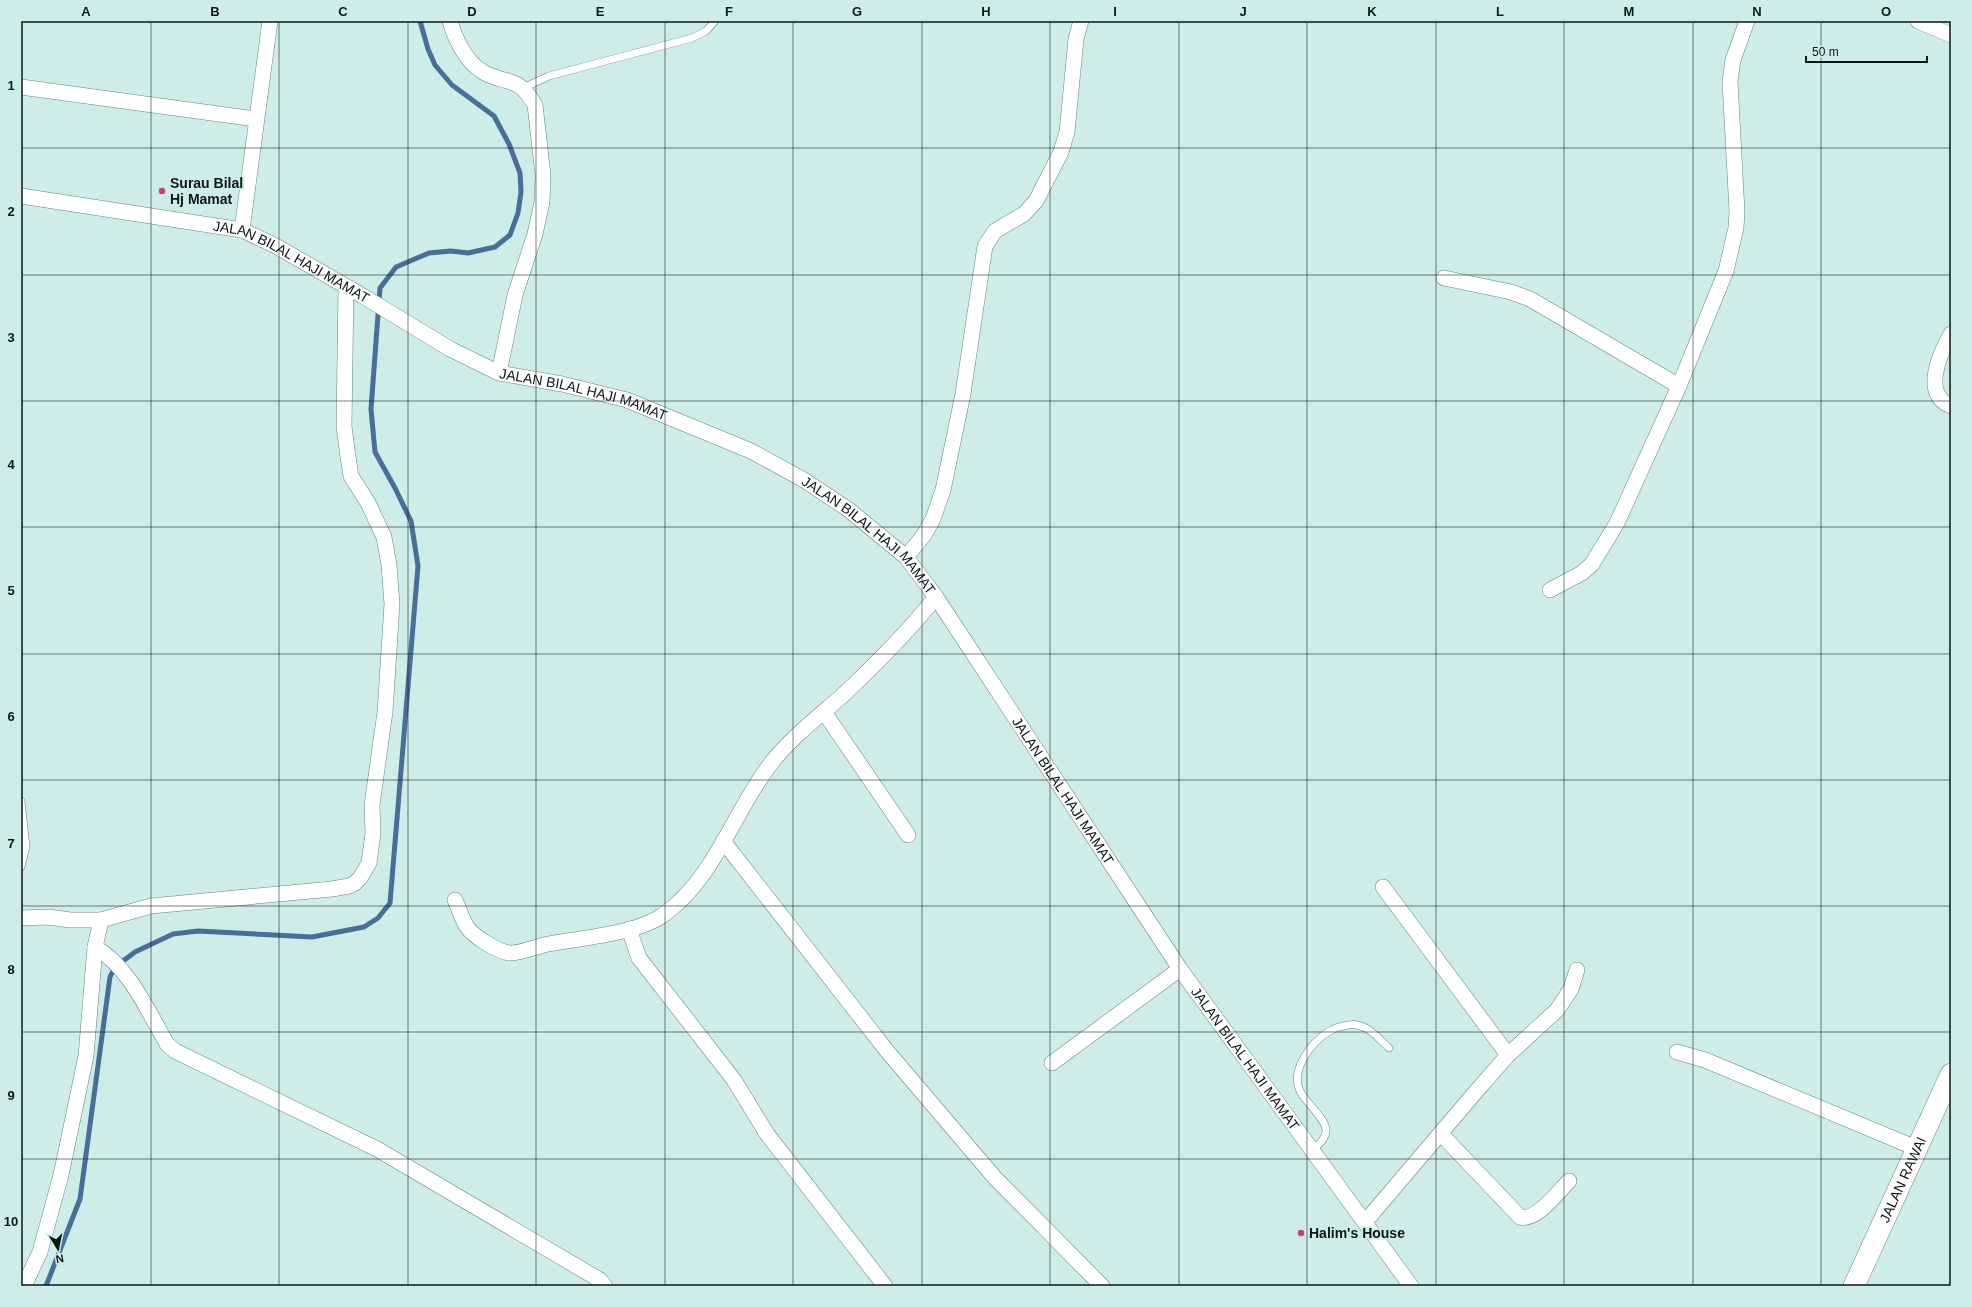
<svg xmlns="http://www.w3.org/2000/svg" width="1972" height="1307" font-family="Arial,sans-serif">
	<style>
		.lines { fill: none; stroke-linecap: round; stroke-linejoin: round }
		.stream { stroke: #4a6e9a; stroke-width: 5 }
		.lane-casing { stroke: #688381; stroke-width: 8 }
		.street-casing { stroke: #688381; stroke-width: 16 }
		.secondary-casing { stroke: #688381; stroke-width: 22 }
		.lane { stroke: #fff; stroke-width: 7 }
		.street { stroke: #fff; stroke-width: 15 }
		.secondary { stroke: #fff; stroke-width: 21 }
		.grid { fill: none; stroke: #0c1716; stroke-width: 1; stroke-opacity: 0.55 }
		.poi-dot { fill: #c64080; stroke: #ceede9; stroke-width: 1.5 }
		.labels { text-anchor: middle; stroke-width: 4; stroke-linejoin: round; paint-order: stroke }
		.poi-label { font-size: 14px; font-weight: bold; fill: #0c1716; stroke: #ceede9; text-anchor: start }
		.street-label { font-size: 14px; fill: #0c1716; stroke: #ceede9 }
		.neatline { fill: none; stroke: #0c1716; stroke-width: 1.5 }
		.grid-label { font-size: 13px; text-anchor: middle; font-weight: bold; fill: #0c1716 }
	</style>
	<rect width="100%" height="100%" fill="#ceede9"/>
	<g class="lines">
		<!-- stream -->
		<path class="stream" d="M46 1286 80 1199 110 977 115 967 135 952 173 934 198 931 312 937 364 927 378 918 390 903 418 566 411 521 395 488 375 452 371 409 380 288 396 267 429 253 451 251 468 253 495 247 510 235 518 213 521 192 520 173 509 144 494 116 452 85 435 65 428 49 420 21"/>
		<defs>
			<path id="lane" d="M523 88 549 76 692 38 706 31 715 21
				M21 801 26 847 21 867
				M1312 1151C1318 1145 1327 1138 1326 1129 1324 1117 1306 1103 1300 1091 1290 1070 1311 1043 1328 1032 1334 1028 1342 1026 1348 1025 1366 1022 1377 1037 1389 1048"/>
			<g id="street">
				<path d="M450 21C455 39 466 62 483 72 508 86 517 74 535 105L543 175 542 202 535 234 515 295 499 373"/>
				<path d="M1918 21 1951 35"/>
				<path d="M21 87 256 119"/>
				<path id="s1" d="M21 196 242 230 274 245 363 296 450 349 499 373 562 384 627 400 751 451 804 480 849 510 906 557 936 597 1180 969 1411 1286"/>
				<path d="M242 230 270 21"/>
				<path d="M1444 278 1511 292 1530 299 1679 386"/>
				<path d="M1951 334C1940 353 1921 395 1951 406"/>
				<path d="M906 557 924 535 933 519 943 490 963 394 985 246 995 231 1024 214 1036 201 1061 152 1067 132 1076 39 1081 21"/>
				<path d="M1550 590 1582 573 1592 564 1617 523 1679 386 1726 271 1736 228 1737 212 1730 81 1733 60 1747 21"/>
				<path d="M824 712 908 835"/>
				<path d="M723 841 887 1051 995 1178 1102 1286"/>
				<path d="M1383 887 1508 1055"/>
				<path d="M455 900C459 908 462 920 467 927 474 937 497 951 509 953 518 954 538 946 548 944 580 938 637 934 663 915 715 879 734 810 772 762 792 737 818 717 842 696 875 665 907 633 936 597"/>
				<path d="M21 918 48 917 70 920H101L151 906 332 889 349 886 355 883 360 878 369 863 373 833 372 805 385 712 392 604 389 565 384 537 368 503 351 476 348 457 344 426 346 287"/>
				<path d="M629 929 639 958 734 1080 767 1134 885 1286"/>
				<path d="M95 947C129 967 148 1011 167 1044L175 1051 377 1149 600 1280 605 1286"/>
				<path d="M1677 1052 1705 1060 1916 1148"/>
				<path d="M1052 1063 1180 969"/>
				<path d="M1441 1134 1520 1217C1536 1222 1558 1192 1569 1181"/>
				<path d="M1365 1222 1473 1095 1508 1055 1557 1010 1571 989 1577 970"/>
				<path d="M24 1286 40 1252 61 1175 86 1056 95 947 101 920"/>
			</g>
			<g id="secondary">
				<path id="s2" d="M1854 1286 1951 1074"/>
			</g>
		</defs>
		<!-- lane casing -->
		<use href="#lane" class="lane-casing"/>
		<!-- street casing -->
		<use href="#street" class="street-casing"/>
		<!-- secondary casing -->
		<use href="#secondary" class="secondary-casing"/>
		<!-- lane -->
		<use href="#lane" class="lane"/>
		<!-- street -->
		<use href="#street" class="street"/>
		<!-- secondary -->
		<use href="#secondary" class="secondary"/>
	</g>
	<!-- grid -->
	<path class="grid" d="M151 21V1286M279 21V1286M408 21V1286M536 21V1286M665 21V1286M793 21V1286M922 21V1286M1050 21V1286M1179 21V1286M1307 21V1286M1436 21V1286M1564 21V1286M1693 21V1286M1821 21V1286M21 148H1951M21 275H1951M21 401H1951M21 527H1951M21 654H1951M21 780H1951M21 906H1951M21 1032H1951M21 1159H1951"/>
	<!-- markers -->
	<g class="poi-dot">
		<circle cx="162" cy="191" r="4"/>
		<circle cx="1301" cy="1233" r="4"/>
	</g>
	<g class="labels">
		<!-- poi labels -->
		<g class="poi-label">
			<text x="170" y="188">Surau Bilal<tspan x="170" dy="16">Hj Mamat</tspan></text>
			<text x="1309" y="1238">Halim's House</text>
		</g>
		<!-- street labels -->
		<g class="street-label">
			<text dy="5" stroke="none"><textPath href="#s1" startOffset="281">JALAN BILAL HAJI MAMAT</textPath></text>
			<text dy="5" stroke="none"><textPath href="#s1" startOffset="605">JALAN BILAL HAJI MAMAT</textPath></text>
			<text dy="5" stroke="none"><textPath href="#s1" startOffset="929">JALAN BILAL HAJI MAMAT</textPath></text>
			<text dy="5" stroke="none"><textPath href="#s1" startOffset="1253">JALAN BILAL HAJI MAMAT</textPath></text>
			<text dy="5" stroke="none"><textPath href="#s1" startOffset="1577">JALAN BILAL HAJI MAMAT</textPath></text>
			<text dy="5" stroke="none"><textPath href="#s2" startOffset="117">JALAN RAWAI</textPath></text>
		</g>
	</g>
	<!-- border -->
	<rect width="1972" height="1307" fill="none" stroke="#ceede9" stroke-width="44"/>
	<!-- north arrow -->
	<g transform="translate(58 1249) rotate(170)" stroke="#ceede9" stroke-width="3" paint-order="stroke">
	<path d="M0-3L7 15L0 10L-7 15Z" fill="#0c1716"/>
	<text y="-6" font-size="11" font-weight="bold" text-anchor="middle" fill="#0c1716">N</text>
	</g>
	<!-- scale -->
	<path d="M1806 56v6h121v-6" fill="none" stroke="#0c1716" stroke-width="2"/>
	<text x="1812" y="56" font-size="12" fill="#0c1716" stroke="#ceede9" stroke-width="3" paint-order="stroke">50 m</text>
	<rect x="22" y="22" width="1928" height="1263" class="neatline"/>
	<g class="grid-label">
		<text x="86" y="16">A</text>
		<text x="215" y="16">B</text>
		<text x="343" y="16">C</text>
		<text x="472" y="16">D</text>
		<text x="600" y="16">E</text>
		<text x="729" y="16">F</text>
		<text x="857" y="16">G</text>
		<text x="986" y="16">H</text>
		<text x="1115" y="16">I</text>
		<text x="1243" y="16">J</text>
		<text x="1372" y="16">K</text>
		<text x="1500" y="16">L</text>
		<text x="1629" y="16">M</text>
		<text x="1757" y="16">N</text>
		<text x="1886" y="16">O</text>
		<text x="11" y="90">1</text>
		<text x="11" y="216">2</text>
		<text x="11" y="342">3</text>
		<text x="11" y="469">4</text>
		<text x="11" y="595">5</text>
		<text x="11" y="721">6</text>
		<text x="11" y="848">7</text>
		<text x="11" y="974">8</text>
		<text x="11" y="1100">9</text>
		<text x="11" y="1226">10</text>
	</g>
</svg>
